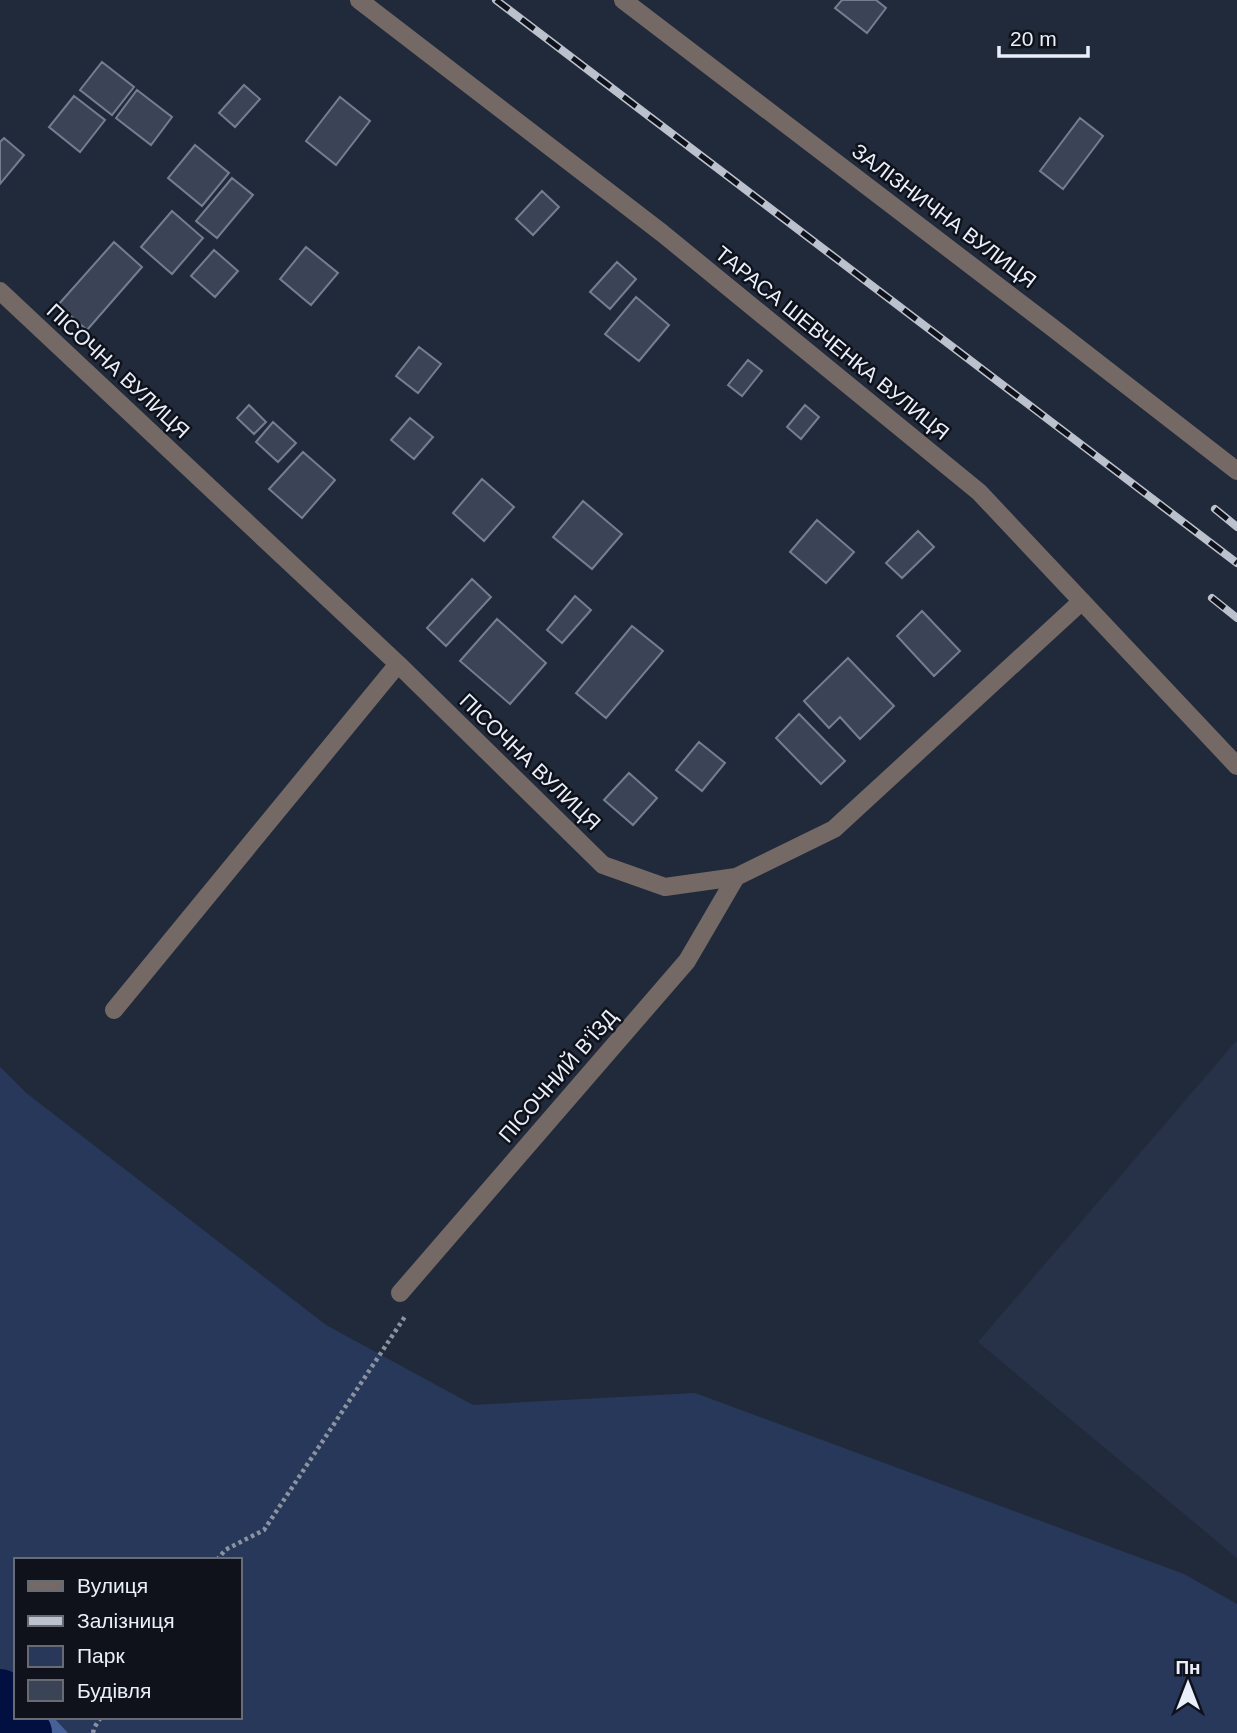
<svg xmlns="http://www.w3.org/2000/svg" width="1237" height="1733" font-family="Helvetica,sans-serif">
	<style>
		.built { fill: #273148 }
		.green { fill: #27385a; fill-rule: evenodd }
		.forest { fill: #466199 }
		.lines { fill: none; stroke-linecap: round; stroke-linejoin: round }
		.river { stroke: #021041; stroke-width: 54 }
		.building { fill: #3b4456; stroke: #747e92; stroke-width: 2 }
		.path { stroke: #8b93a0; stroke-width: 4.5; stroke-dasharray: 3.5 3.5; stroke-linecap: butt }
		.minor { stroke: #746965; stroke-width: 18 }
		.rail-casing { stroke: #bbc2ce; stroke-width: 8 }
		.rail { stroke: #0f121a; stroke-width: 5; stroke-dasharray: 16; stroke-linecap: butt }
		.labels { text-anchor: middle; stroke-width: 5; stroke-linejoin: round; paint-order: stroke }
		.street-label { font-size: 21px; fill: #eaf0fb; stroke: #0f121a }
	</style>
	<rect width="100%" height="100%" fill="#212a3a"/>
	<!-- built -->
	<path class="built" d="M1237 1040V1558L978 1342Z"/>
	<!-- green -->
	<path class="green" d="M0 1067 25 1092 326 1325 473 1405 695 1393 1184 1574 1237 1604V1733H0ZM16 1560H240V1717H16Z"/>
	<!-- forest -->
	<path class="forest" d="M0 1685 16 1695V1717H53L68 1733H0Z"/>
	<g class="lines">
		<!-- river -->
		<path class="river" d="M0 1696 25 1733"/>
	</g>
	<!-- building -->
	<path class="building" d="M842 0H876L886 8 867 33 835 8Z
		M102 62 134 87 112 115 80 90Z
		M244 85 260 99 235 127 219 113Z
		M137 90 172 117 151 145 116 118Z
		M74 96 105 120 80 152 49 127Z
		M340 97 370 121 336 165 306 141Z
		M1080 118 1103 136 1063 189 1040 171Z
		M4 138 24 155 0 184V142Z
		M195 145 229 173 202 206 168 178Z
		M232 178 253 195 217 238 196 221Z
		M542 191 559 207 533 235 516 219Z
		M172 211 203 238 172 274 141 247Z
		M114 242 142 267 87 330 58 305Z
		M306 247 338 273 311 305 280 279Z
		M214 250 238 271 215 297 191 276Z
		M617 262 636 279 610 309 590 292Z
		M636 297 669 325 639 361 605 334Z
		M419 347 441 364 418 393 396 376Z
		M748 360 762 371 742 396 728 385Z
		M249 405 266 422 254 434 237 418Z
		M805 405 819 417 801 439 787 427Z
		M410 418 433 437 414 459 391 440Z
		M273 422 296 443 278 462 256 442Z
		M303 452 335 480 302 518 269 489Z
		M482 479 514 507 484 541 453 513Z
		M583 501 622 534 592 569 553 537Z
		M817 520 854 552 826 583 790 552Z
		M918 531 934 547 902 578 886 563Z
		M472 579 491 597 446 646 427 628Z
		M575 596 591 610 562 643 547 630Z
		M922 611 960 651 934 676 897 636Z
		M497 619 546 663 510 704 460 661Z
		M632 626 663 651 606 718 576 693Z
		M848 658 894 706 860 739 840 717 829 728 804 701Z
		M799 714 845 761 821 784 776 738Z
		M699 742 725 763 702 791 676 770Z
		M629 773 657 798 633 825 604 800Z"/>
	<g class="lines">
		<!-- path -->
		<path class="path" d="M217 1560 225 1550 264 1530 406 1315
			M93 1733 94 1728 101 1717"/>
		<!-- minor -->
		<path class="minor" d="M359 0 662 233 979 492 1237 766
			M623 0 1049 325 1237 471
			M0 291 398 664 603 865 665 887 736 877 834 829 1082 601
			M114 1010 398 664
			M400 1293 687 961 736 877"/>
		<defs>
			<path id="rail" d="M496 0 1237 563
				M1215 509 1237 527
				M1212 598 1237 618"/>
		</defs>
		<!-- rail casing -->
		<use href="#rail" class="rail-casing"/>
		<!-- rail -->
		<use href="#rail" class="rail"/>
	</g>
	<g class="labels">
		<!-- street labels -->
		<g class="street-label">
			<text transform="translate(944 216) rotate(37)" y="7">ЗАЛІЗНИЧНА ВУЛИЦЯ</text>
			<text transform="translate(832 343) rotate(39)" y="7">ТАРАСА ШЕВЧЕНКА ВУЛИЦЯ</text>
			<text transform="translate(118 371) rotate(43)" y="7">ПІСОЧНА ВУЛИЦЯ</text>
			<text transform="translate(530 762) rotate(44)" y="7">ПІСОЧНА ВУЛИЦЯ</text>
			<text transform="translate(558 1076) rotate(-49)" y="7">ПІСОЧНИЙ В’ЇЗД</text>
		</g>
	</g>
	<!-- legend -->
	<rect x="14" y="1558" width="228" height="161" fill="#0f121a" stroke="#676b74" stroke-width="2"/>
	<rect x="28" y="1581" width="35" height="10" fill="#746965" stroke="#676b74" stroke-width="2"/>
	<text x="77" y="1593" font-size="21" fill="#eaf0fb">Вулиця</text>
	<rect x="28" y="1616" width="35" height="10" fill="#bbc2ce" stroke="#676b74" stroke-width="2"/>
	<text x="77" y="1628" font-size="21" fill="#eaf0fb">Залізниця</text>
	<rect x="28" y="1646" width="35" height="21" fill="#27385a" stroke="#676b74" stroke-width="2"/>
	<text x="77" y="1663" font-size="21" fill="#eaf0fb">Парк</text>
	<rect x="28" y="1680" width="35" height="21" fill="#3b4456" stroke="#676b74" stroke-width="2"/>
	<text x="77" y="1698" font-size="21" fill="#eaf0fb">Будівля</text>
	<!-- north arrow -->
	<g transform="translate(1188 1684)" stroke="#0f121a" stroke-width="5" paint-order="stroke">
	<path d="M0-5L12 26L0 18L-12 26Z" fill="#eaf0fb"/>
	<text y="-10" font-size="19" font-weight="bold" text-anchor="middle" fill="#eaf0fb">Пн</text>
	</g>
	<!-- scale -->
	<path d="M999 46v10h89v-10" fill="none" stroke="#eaf0fb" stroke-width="3.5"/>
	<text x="1010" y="46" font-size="21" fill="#eaf0fb" stroke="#0f121a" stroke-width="5" paint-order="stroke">20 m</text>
</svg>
